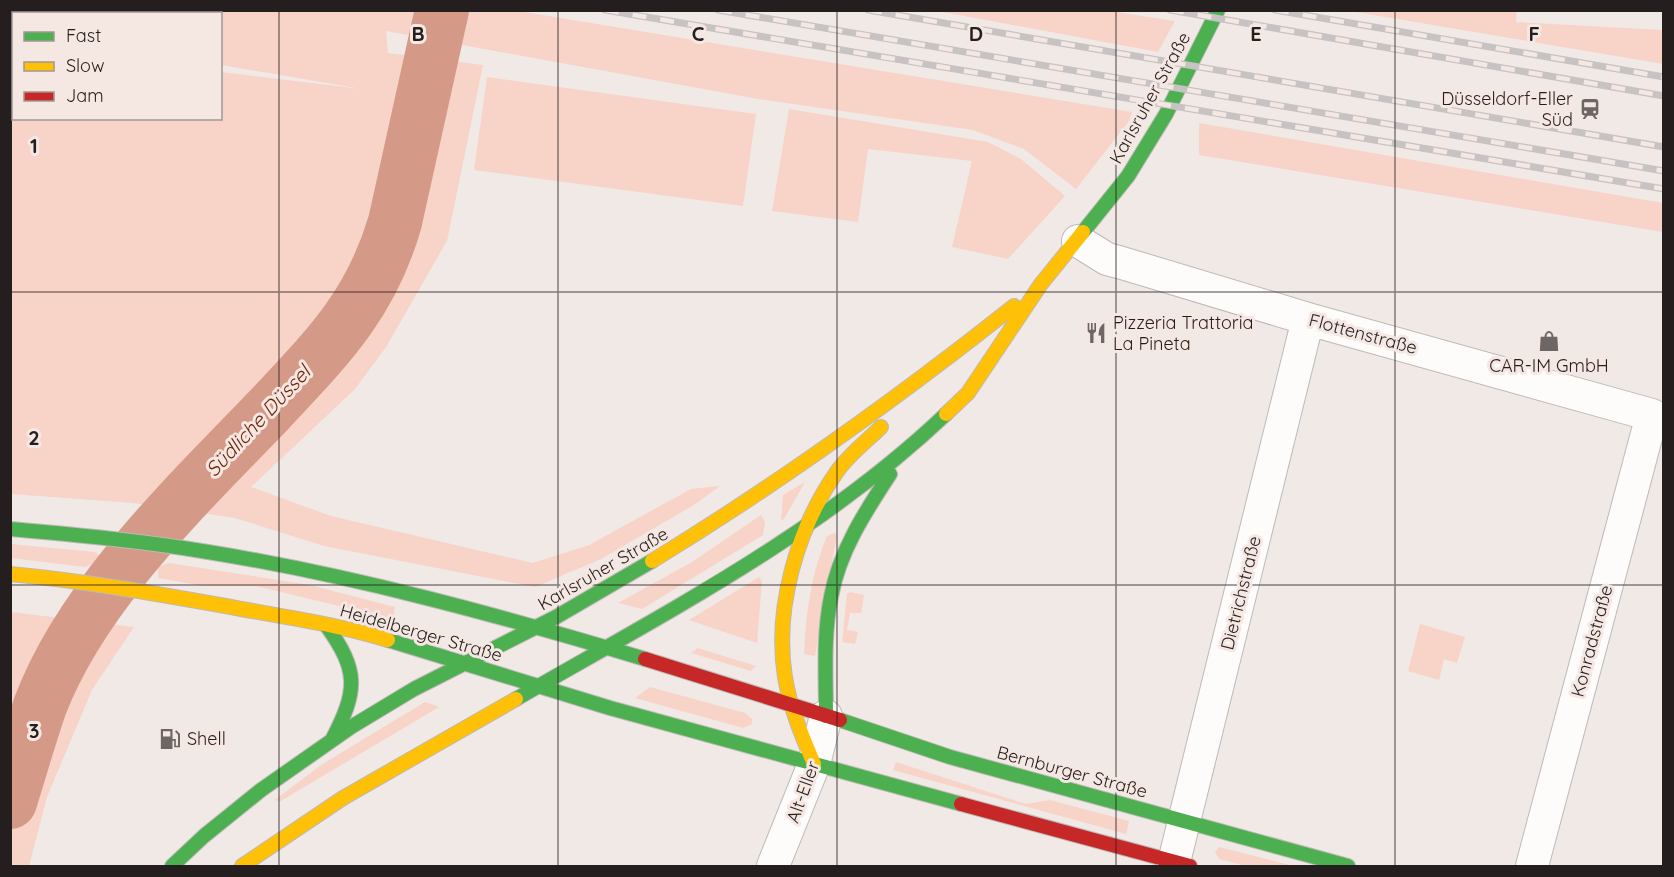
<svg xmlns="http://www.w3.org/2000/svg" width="1674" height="877" font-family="Quicksand,sans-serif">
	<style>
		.green { fill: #f7d3c8 }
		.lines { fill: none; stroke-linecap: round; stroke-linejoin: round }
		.river { stroke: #d49a87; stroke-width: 54 }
		.street-casing { stroke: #beb9b7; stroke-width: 34 }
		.fast-casing { stroke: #beb9b7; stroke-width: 16 }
		.slow-casing { stroke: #beb9b7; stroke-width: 16 }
		.jam-casing { stroke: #beb9b7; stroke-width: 16 }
		.street { stroke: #fdfcfb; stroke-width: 32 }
		.fast { stroke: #4caf50; stroke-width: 14 }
		.slow { stroke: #ffc107; stroke-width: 14 }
		.jam { stroke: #c62828; stroke-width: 14 }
		.rail-casing { stroke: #c6c3c2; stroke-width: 7 }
		.rail { stroke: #f5e7e2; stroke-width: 4.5; stroke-dasharray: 14; stroke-linecap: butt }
		.grid { fill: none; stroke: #241f1e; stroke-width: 1.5; stroke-opacity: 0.55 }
		.labels { text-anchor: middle; stroke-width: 6; stroke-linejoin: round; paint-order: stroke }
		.street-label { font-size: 18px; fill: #241f1e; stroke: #f5e7e2 }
		.poi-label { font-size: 18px; fill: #241f1e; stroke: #f5e7e2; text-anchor: start }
		.water-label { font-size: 20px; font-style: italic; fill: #70270c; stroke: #f5e7e2 }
		.grid-label { font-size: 20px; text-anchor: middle; font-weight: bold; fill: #241f1e; stroke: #f5e7e2; stroke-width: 6; stroke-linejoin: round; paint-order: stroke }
	</style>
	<rect width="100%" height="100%" fill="#f1e9e6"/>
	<!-- green -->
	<path class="green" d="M10 11H518L1132 112 1129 121 1076 189 1024 149 973 130 758 99 386 31 388 53 483 65 447 241 386 347 355 389 251 487 331 516 533 563 589 545 691 489 720 486 694 505 601 559 535 587 324 546 235 518 133 503 11 494 10 89 13 73 14 118H220L221 72 362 89 221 65 220 14H14L13 29H11Z
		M938 11H1109L1175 21 1158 52Z
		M1350 11H1517L1516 22 1663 30V64Z
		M487 77 756 114 743 206 474 170Z
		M789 109 988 142 1021 159 1065 196 1008 259 952 247 972 161 868 149 858 222 772 211Z
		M1199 123 1663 203V232L1199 155Z
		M805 482 784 519 781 520 783 495Z
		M761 515 765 522 763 535 642 609 618 603 692 562Z
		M834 533 837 535 815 656 804 654C806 612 811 575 827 536Z
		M11 544 95 552 100 556 94 563 85 567 11 558Z
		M169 563 310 585 395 607 393 619 256 586H204L158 578V567Z
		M759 577 762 581 757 643 689 620Z
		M850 592 864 595 861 613H850L847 630 858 632 855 644 842 642 847 594Z
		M11 612 134 627 92 690 47 797 29 866H11Z
		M1420 624 1465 637 1457 663 1444 659 1439 680 1408 671Z
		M698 648 756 666 751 671 691 653Z
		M650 687 745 713 752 719V724L743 728 635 698Z
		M425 702 439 707 279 802 275 800 321 765Z
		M896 762 1026 804 1050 800 1129 821 1126 834 893 770Z
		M1219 847 1294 866H1246L1219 859 1215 852Z"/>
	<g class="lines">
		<!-- river -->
		<path class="river" d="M10 802C20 770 29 738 40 706 59 656 91 608 125 566 169 511 221 460 270 409 327 348 371 305 395 222L442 10"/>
		<defs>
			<path id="street" d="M1078 241 1107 259 1122 263 1308 319 1652 415 1532 866
				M773 866 814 764 826 716
				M1173 866 1308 319"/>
			<path id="fast" d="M1083 232 1128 176 1166 114 1218 10
				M10 529C76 535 143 541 208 552 356 576 501 616 645 659
				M326 625C359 671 358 690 332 740
				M388 640 610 708 961 804
				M516 699C665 613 821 533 946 414
				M826 716C826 676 823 636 831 597 839 552 865 512 890 474
				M840 720 950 757 1348 866
				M172 866 204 836 261 790 351 727 414 689 556 617 652 561"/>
			<path id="slow" d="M946 414 968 393 1041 284 1083 232
				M652 561C778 484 898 398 1014 306
				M10 574C85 581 158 594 231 607 283 617 337 624 388 640
				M814 764C802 736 790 708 785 677 774 609 797 529 836 473 848 455 866 442 881 427
				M242 866 343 798 516 699"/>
			<path id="jam" d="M645 659 840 720
				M961 804 1190 866"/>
		</defs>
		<!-- street casing -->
		<use href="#street" class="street-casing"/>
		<!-- fast casing -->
		<use href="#fast" class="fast-casing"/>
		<!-- slow casing -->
		<use href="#slow" class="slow-casing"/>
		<!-- jam casing -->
		<use href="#jam" class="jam-casing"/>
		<!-- street -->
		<use href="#street" class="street"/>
		<!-- fast -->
		<use href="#fast" class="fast"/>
		<!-- slow -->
		<use href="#slow" class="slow"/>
		<!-- jam -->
		<use href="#jam" class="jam"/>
		<defs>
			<path id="rail" d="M605 10 1664 189
				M718 10 1664 171
				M868 10 1664 147
				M1170 10 1664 96
				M1275 10 1664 77"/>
		</defs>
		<!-- rail casing -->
		<use href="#rail" class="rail-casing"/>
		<!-- rail -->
		<use href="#rail" class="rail"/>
	</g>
	<!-- grid -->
	<path class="grid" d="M279 10V866M558 10V866M837 10V866M1116 10V866M1395 10V866M10 292H1664M10 585H1664"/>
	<!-- icons -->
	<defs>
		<symbol id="station-bare" viewBox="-9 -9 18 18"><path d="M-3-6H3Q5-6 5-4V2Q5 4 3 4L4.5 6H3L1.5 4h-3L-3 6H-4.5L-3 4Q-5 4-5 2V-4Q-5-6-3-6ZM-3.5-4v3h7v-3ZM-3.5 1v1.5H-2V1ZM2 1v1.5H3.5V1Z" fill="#6c6664" stroke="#f5e7e2" stroke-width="2.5" paint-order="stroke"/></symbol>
		<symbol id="restaurant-bare" viewBox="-9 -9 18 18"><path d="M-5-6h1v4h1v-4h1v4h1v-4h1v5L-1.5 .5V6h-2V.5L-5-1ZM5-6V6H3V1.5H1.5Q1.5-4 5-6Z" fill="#6c6664" stroke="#f5e7e2" stroke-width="2.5" paint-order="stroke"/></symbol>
		<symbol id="shop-bare" viewBox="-9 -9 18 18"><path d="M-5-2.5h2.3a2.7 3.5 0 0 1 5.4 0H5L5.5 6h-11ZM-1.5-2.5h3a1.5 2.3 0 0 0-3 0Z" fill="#6c6664" stroke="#f5e7e2" stroke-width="2.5" paint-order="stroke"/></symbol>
		<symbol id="fuel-bare" viewBox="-9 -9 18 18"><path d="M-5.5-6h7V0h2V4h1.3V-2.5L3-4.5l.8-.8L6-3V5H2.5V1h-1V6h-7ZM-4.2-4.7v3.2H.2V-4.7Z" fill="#6c6664" stroke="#f5e7e2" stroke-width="2.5" paint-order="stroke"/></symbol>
	</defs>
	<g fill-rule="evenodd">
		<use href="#station-bare" x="1575" y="94" width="30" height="30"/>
		<use href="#restaurant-bare" x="1081" y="318" width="30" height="30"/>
		<use href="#shop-bare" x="1534" y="326" width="30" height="30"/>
		<use href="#fuel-bare" x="155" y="724" width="30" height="30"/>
	</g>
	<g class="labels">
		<!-- street labels -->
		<g class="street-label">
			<text transform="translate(1150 98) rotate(-61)" y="6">Karlsruher Straße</text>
			<text transform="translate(1363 334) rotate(15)" y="6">Flottenstraße</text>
			<text transform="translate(603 569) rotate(-30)" y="6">Karlsruher Straße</text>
			<text transform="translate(1241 593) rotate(-76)" y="6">Dietrichstraße</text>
			<text transform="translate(421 633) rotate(16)" y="6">Heidelberger Straße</text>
			<text transform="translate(1592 641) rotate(-75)" y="6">Konradstraße</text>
			<text transform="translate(1072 772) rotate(15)" y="6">Bernburger Straße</text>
			<text transform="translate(803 792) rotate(-70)" y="6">Alt-Eller</text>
		</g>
		<!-- poi labels -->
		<g class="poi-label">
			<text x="1573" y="105" text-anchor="end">Düsseldorf-Eller<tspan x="1573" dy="21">Süd</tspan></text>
			<text x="1113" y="329">Pizzeria Trattoria<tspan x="1113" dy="21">La Pineta</tspan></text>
			<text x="1549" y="372" text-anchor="middle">CAR-IM GmbH</text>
			<text x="187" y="745">Shell</text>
		</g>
		<!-- water labels -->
		<g class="water-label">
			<text transform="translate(258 421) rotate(-47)" y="7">Südliche Düssel</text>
		</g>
	</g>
	<g class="grid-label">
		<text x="418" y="41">B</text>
		<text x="698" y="41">C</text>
		<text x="976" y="41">D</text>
		<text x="1256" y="41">E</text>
		<text x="1534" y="41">F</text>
		<text x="34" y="153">1</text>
		<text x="34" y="445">2</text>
		<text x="34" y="738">3</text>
	</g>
	<!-- border -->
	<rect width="1674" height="877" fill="none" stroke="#241f1e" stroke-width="24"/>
	<!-- legend -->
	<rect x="12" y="12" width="210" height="108" fill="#f5e7e2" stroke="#a19794" stroke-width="1.5"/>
	<rect x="24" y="32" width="30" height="9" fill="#4caf50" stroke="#a19794" stroke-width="1.5"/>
	<text x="66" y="42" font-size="18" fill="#241f1e">Fast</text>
	<rect x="24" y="62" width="30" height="9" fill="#ffc107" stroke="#a19794" stroke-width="1.5"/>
	<text x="66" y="72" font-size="18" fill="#241f1e">Slow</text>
	<rect x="24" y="92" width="30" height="9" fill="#c62828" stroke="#a19794" stroke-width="1.5"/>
	<text x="66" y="102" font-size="18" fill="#241f1e">Jam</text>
</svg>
